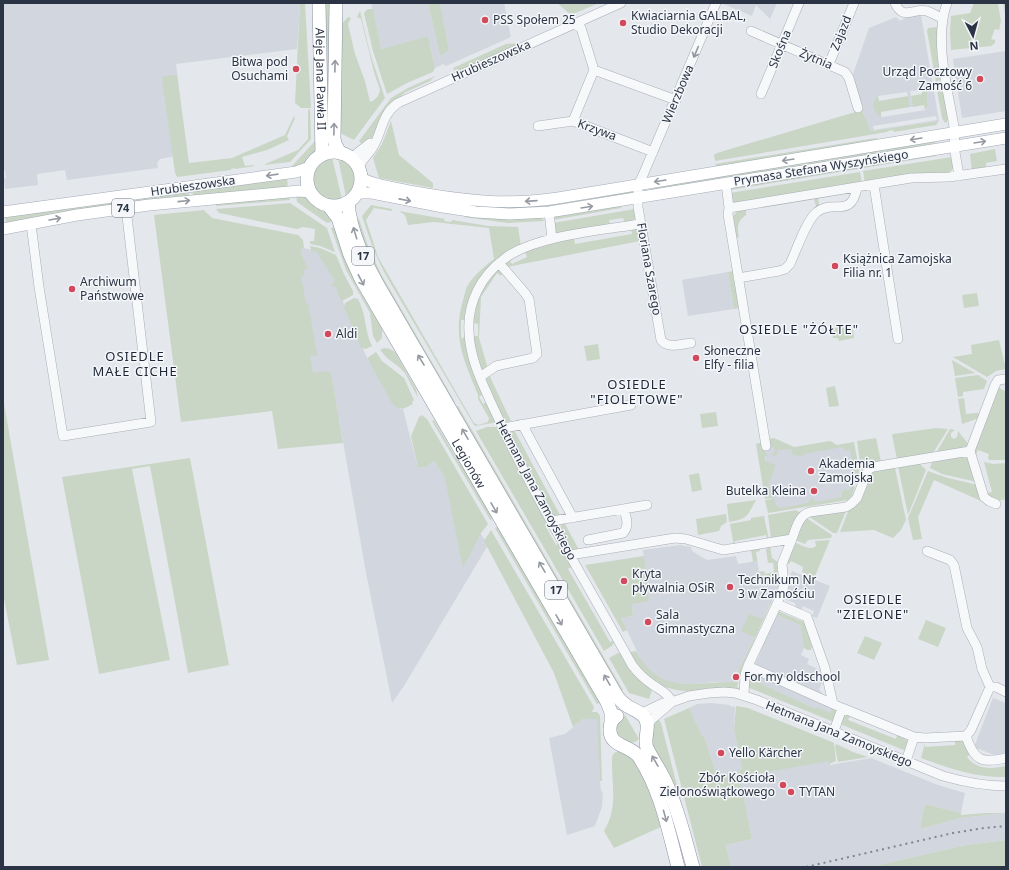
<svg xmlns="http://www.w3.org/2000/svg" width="1009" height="870" font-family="'Noto Sans',sans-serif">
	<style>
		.built { fill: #d2d6de; fill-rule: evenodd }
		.green { fill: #c9d6c5 }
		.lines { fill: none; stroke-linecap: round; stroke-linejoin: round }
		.minor-casing { stroke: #a9aeb7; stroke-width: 10 }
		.major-casing { stroke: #a3abb8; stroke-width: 12 }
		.highway-casing { stroke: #8b94a3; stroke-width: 14 }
		.minor { stroke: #f7f8fa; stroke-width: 9 }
		.major { stroke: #fff; stroke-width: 11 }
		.highway { stroke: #fff; stroke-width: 13 }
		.rail { stroke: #7d8696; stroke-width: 2; stroke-dasharray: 2 4; stroke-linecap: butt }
		.oneway { stroke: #9196a0 }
		.oneway2 { stroke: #959aa2 }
		.poi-dot { fill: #d1495b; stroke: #f4f6f9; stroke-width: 1.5 }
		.labels { text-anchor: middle; stroke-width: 3; stroke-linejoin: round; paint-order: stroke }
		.shield { fill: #f4f6f9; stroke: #676e7b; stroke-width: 1 }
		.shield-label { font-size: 11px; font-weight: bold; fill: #2b3445 }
		.poi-label { font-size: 12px; fill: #2b3445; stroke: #f4f6f9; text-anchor: start }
		.street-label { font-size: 12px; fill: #2b3445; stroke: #f4f6f9 }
		.neighbourhood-label { font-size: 13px; letter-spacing: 1px; fill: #1d2536; stroke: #f4f6f9 }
	</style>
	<rect width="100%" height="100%" fill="#e4e7ec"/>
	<!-- built -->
	<path class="built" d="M3 3H300L297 49 176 64 187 154 160 159 157 163 158 168 67 180 65 170 37 174 38 185 5 189 4 179 6 178 5 170H3Z
		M371 3H428L440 56 449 50 440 3H504L511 37 446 66 443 64 435 68 428 36 381 49Z
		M721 3H777L770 19 756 5 752 16Z
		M921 15 939 121 871 131 858 100 852 77 869 28 896 17 900 21 909 16ZM922 90H925L927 93 928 106 926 110 882 117 876 112 878 96 907 92 910 107H913L910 91ZM936 116 937 120 874 130 873 126Z
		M1006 51V111L962 118 953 59Z
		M295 246 317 251 335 280 351 323 368 360 400 409H403L418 468 426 467 434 461 488 545 404 686 392 703 366 573 331 373 312 376Z
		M728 272 734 309 688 316 682 280Z
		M783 443 802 451 850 443 856 478 847 498 773 510 764 446Z
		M680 545 691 547 692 551 707 560 736 556 738 564 757 561 759 573 779 582 778 587 770 605 769 604 733 682H717L692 684 675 683 664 680 654 674 642 662 621 618 633 616 632 604 649 593 643 550Z
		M792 571 830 586 817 618 812 616 814 611 803 606 801 611 796 609 795 603 784 599V604L781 601Z
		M777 615 800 625 804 648 801 655 809 659 807 664 820 670 816 680 822 683 819 689 832 708 830 713 817 708 816 709 752 680 750 675Z
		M993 698 1006 703V755L999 757 974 747Z
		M711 703 730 705V706L735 707 734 730 742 768 739 772 721 778 717 776 704 736 702 737 689 708 697 704Z
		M583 719H598L600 781 601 791 603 792 602 807 595 826 567 835 549 738 565 734Z
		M871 758 938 785 965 793 961 813 925 804 920 829 960 818 1006 813V840L966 845 870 867H731L726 845 752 839 740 777 829 760 830 765Z"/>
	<!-- green -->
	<path class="green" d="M300 3H305L311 108H301L295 103Z
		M322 3H332L331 134H325Z
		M428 3H440L449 50 440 56Z
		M557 3H599L573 14 572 13 570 14Z
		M974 3H1006V18L1003 3 998 4 1001 21 999 30 995 29 991 39 995 40V43L991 46 951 50 950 33 951 16 970 13Z
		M369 9H373L381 49 428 36 435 68 433 72 407 83 387 94 373 51 364 13 366 11V10Z
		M360 11 370 53 385 98 354 140 342 134H338V104L342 74V24L348 17 351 18 348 24 355 54 365 81 370 102 374 100 378 96 380 90 374 72 361 19 357 17Z
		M937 27V41L941 78 938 81 936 82 927 31 928 28Z
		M519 43 518 45 456 73 453 68 506 44Z
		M177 75 189 163 232 158 285 135 294 116 295 118 287 136 289 140 267 150 242 157 245 166 253 165 255 166 235 169V168L231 169V170L177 177 175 173 162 79 164 76Z
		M435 76 430 81 406 92 389 105 381 117 373 136 364 146 359 141 391 98 408 88Z
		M922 90H925L927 93 928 106 925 110 924 105 913 107 911 96 922 94Z
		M937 90H940L944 93 948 117 947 122 945 123 942 118Z
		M878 96 879 101 908 96 910 107 881 112V117C873 112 871 103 878 96Z
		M310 109 311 139 290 162 263 165 298 150 308 139V110Z
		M862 110 871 131 939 121 936 125 894 132 893 130 888 131 887 132 715 161 714 155 717 153Z
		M391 121 399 155 433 183V188L379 178 373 158 382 144Z
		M876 138H878L865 144 717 167 715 164Z
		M935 139V143L879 155 653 190 652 187Z
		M315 141 316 149 315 151 303 164 292 168V166Z
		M995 149 997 161 986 163V169L972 171 970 154Z
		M936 152V156L730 190 732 186Z
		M332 157 342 199C309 206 301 163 332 157Z
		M952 157 953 168 950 173 865 183 863 171Z
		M338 158C357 164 363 184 346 197Z
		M860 172 862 184 736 203 732 201 730 193Z
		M287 177 288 188 193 196 192 189Z
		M378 188 449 201 633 190 634 192V194L548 209H484Z
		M188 190 189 196 9 224 6 223 5 217Z
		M296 195 308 198 315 205 324 209 334 221 327 223 297 202Z
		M289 196 290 200 216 206 217 203Z
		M818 197 819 206H816L814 199 746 209V215C737 221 737 228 739 238L735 236C733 226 729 215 740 210Z
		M290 203 327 228 335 252 320 246 310 244V241H314L315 229 303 227 297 229 219 213 216 209Z
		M622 204 621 208 553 220 555 216Z
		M371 205 392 209V211L374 208 366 220 378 257 474 423 478 425 488 422 489 418 478 399V395C464 360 452 338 463 300 465 295 465 289 468 285 474 275 485 266 494 259L489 228 434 222 408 225 405 215 399 211 445 219 444 221 451 222 452 220 488 226 518 227 521 246 495 262 466 320H461V338L466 337 483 394 479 397 483 404 487 402 497 422 476 426 474 425 388 279C376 258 369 238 362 216Z
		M635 209 636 218 635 220 625 223 623 218 609 220 610 225 558 233H556L553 223Z
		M204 210 212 218 298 235 303 240 304 248 300 249 303 259 308 268 303 271 305 275 301 276 306 303H308L317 354V355L310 356 313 373 328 371V373L331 372 343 443 278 449 272 411 181 422 154 215Z
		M477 215 541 218 545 221 508 223 463 217Z
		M359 219 368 246 381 274 455 402 452 404 375 272 355 220Z
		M336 227 356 285 382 329V338L377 343 373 336 370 313 346 270 331 228Z
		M631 228H638L640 241 507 267 504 263 509 260 512 264 527 257 525 252 547 244 574 238 575 244 632 234Z
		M310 246 320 248 336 255 344 274 353 291V295L342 301 338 295V291L336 287 331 285 335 281 316 251 312 252Z
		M498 268 503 272 501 276 497 273 481 297 479 338 491 379 511 421 505 423C491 395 477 367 473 336H478V324L473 323C476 298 483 288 498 268Z
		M733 271 739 308 734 309 728 272Z
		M977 293 979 306 964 308 962 295Z
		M354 298 358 299C367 316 364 330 372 346L366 349 361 348 344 307 345 303Z
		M853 325 854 338 839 341 838 338H833L831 328Z
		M999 340 1006 369 996 371 987 377 953 357 972 354 971 345Z
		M598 344 600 359 587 361 584 346Z
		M384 348 390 349 395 352 416 389 418 398 405 373 399 367 387 358 380 350Z
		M376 352 382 361 404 378 414 400 412 402 413 404 403 409 396 407 392 403 367 358Z
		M952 360 975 373 955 376Z
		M978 375 987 381 984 389 963 392V396L958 397 955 378Z
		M835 386 839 406 829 407 826 388Z
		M998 387 1006 392V460H989L988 458 989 454 978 450 976 455 974 454V451Z
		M3 398 49 660 17 665 3 594Z
		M964 398 966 414 977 413 981 414 979 418 962 424 958 399Z
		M458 406 623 690 619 692 454 408Z
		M716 412 718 426 702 428 700 414Z
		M422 415 427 419 488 524 481 533 463 568 445 478 434 461 426 467 418 468 411 436 419 417Z
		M434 420 456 458 473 479 492 516 491 521 432 421Z
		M487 427H499L549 525 546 527 556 545 559 544 573 566 568 569 610 642 614 640 613 645 604 651 476 431Z
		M513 428 560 515 554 517 552 516 530 475 510 433 511 430Z
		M936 428 948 429 933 453 897 459 892 435 893 434Z
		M950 429 955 430 951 433V437L954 439 957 437 958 431 969 445 966 447 936 453Z
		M774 438 794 447 830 441 837 445 854 442 860 474 857 480 850 478 851 475 855 474 850 450 846 451 843 447 803 454V456H802L793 455 791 449 777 450V455L774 456 771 454 775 452 774 447 769 448 767 439Z
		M876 438 881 462 863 472 861 470 857 441Z
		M763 442 767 456H765L766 462 776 465 769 483 770 490 775 492 774 498 765 499 756 444Z
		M967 455 977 482 942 474 930 468 933 460Z
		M190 458 229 665 188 673 150 466 132 469 170 660 99 674 62 477Z
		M918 462 926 470 908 515 898 466Z
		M984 462 993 464 1006 463V499L995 502 986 493 992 492Z
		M895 468 906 520 901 530 893 538 874 530 840 532 849 509 869 476 873 471Z
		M928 471 948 478 978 485 982 498 981 501 934 480 918 517 922 539 913 540 908 518Z
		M699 473 702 490 692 492 689 475Z
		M852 485 855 487 852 496 848 500 768 513 765 500 774 499 776 505 781 508 808 503 810 499 813 498V500L816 502 842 497V492L845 489 849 491Z
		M756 500C747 516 748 519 729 522L727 504Z
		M796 510 801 513 789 535 771 539 768 515Z
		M846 511 837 533H833L808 516Z
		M726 514 727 522 721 526 719 531 698 535 696 519Z
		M764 516 769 540H767L766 535 735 541V546H734L730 524 751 520V518Z
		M805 517 832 535 831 538 808 540 805 544 795 540Z
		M564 522 579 550 572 551 560 529 561 525Z
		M498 527 602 702 597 704 495 528Z
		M491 530 594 707 592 712H597L600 716 602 781H600L597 719H583L573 727 554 673 484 541Z
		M830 540 815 576 813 577 802 572 803 567 791 561 789 564 786 561 794 542C801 545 810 551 816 546L815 541Z
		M770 546 772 558 778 562 777 570 779 585 742 667 737 687 741 689 740 690C705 691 664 699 639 669 635 664 632 658 629 653L631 652 636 651C660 695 692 682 733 682L754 637 741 631 749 614 762 619 778 587 779 582 759 573 757 561 753 562 751 549 759 548 760 551 756 552 759 572 764 571 765 574 774 572 773 563H768L766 550 767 547Z
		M644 556 649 593H648L649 601 632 604 633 616 621 618 627 630 623 632 585 565Z
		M778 611 804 622 812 647 811 650H807L804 648 800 625 777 615 762 649 759 648Z
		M926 620 946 628 938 647 918 639Z
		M865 636 882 643 874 660 857 653Z
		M618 653H621L652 690 649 699 629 693 609 658Z
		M748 674 754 677 753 680 816 709 817 707 830 713 832 708 837 712 834 722 747 687Z
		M736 706 748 708 832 742 834 743 836 761 829 764V761L740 777 752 839 726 845 731 867H702L664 719 689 708 702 736H704L717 776 721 778 739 772 742 768 734 730Z
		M625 715 639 739C632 745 627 743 619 739L615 729 621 717Z
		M846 715 850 716 848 720 896 739 897 735 905 739 909 742 906 751 840 724 843 717Z
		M658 718 661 723 698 867 651 746 654 725Z
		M955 740H963L970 754 967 757C977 770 991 769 1006 766V777C975 778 949 768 921 758L925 743V747L955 745Z
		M836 744 853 752 868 757 838 762 835 747Z
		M619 751 629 754 643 771 663 826 614 848 604 831C619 806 611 784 612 757L614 753Z
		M925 804 961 813V815L985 813H1006L960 818 920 829Z
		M1006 840V867H870L966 845Z"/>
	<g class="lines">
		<defs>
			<path id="minor" d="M895 3C903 21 912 8 927 11 932 13 937 16 942 18
				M947 3C933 41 949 93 955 133L954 146 959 176
				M751 31 845 72 849 78 858 108
				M829 64 854 3
				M594 70 676 100
				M761 94 799 3
				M573 121 594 70 581 28 574 24
				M538 126 573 121 653 152
				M351 158 370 143
				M359 167C362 159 369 154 373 147 383 130 381 115 398 103L621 3
				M726 183 729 208
				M874 185 898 339
				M549 212 552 239
				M31 224 39 287 63 436 151 422 126 208
				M640 224C603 230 533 236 504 259 481 276 467 303 469 332 470 360 483 385 494 409 534 497 585 580 632 665 638 673 644 679 653 685 660 690 668 693 672 702
				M738 278 779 271 785 269 790 264C796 251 807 219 817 212 833 199 851 219 857 188
				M691 343C681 344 668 349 661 340L638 207V185L643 175 716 3
				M480 377 496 366 533 358 537 354 529 299 525 293 499 263
				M522 424 573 518
				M502 427H509L631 405
				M766 446 728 214 729 208 911 178 949 177 1006 169
				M996 504 989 501 984 497 970 451 995 385 998 380 1006 379
				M552 521 647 505
				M792 539 782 564 784 586 777 604 807 617 825 668 833 704
				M588 540 623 533C630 526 626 517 624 509
				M927 551 950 560 954 565 967 628 977 647 982 669 990 687 971 730 966 736C974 760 981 764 1006 758
				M570 555 675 538 686 539 723 550 792 539C796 528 799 515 810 512L846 507 851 504 857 498 868 470 873 467 970 451
				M777 604 748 666 842 708 914 737 925 738 966 736
				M990 687H996L1006 692
				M744 695 745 675 748 666
				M640 714 663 703 672 702 689 696 709 693 724 692 735 693 757 700 943 776C964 782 984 786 1006 786
				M648 726 651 720 672 702
				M834 731 842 708
				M906 761 914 737"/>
			<path id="major" d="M361 178C376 186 393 187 409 191 458 200 507 206 558 198L1006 124
				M357 193H372L443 207 476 212 510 214 549 212 1006 138
				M3 212 296 172 310 167
				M3 229 77 215 149 205 299 191 310 192"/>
			<g id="highway">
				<path id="s1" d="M319 3 322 155"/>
				<path d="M336 3 334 138 335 144 340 153"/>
				<circle cx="334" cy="179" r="27"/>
				<path d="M348 202C350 232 365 262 379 287L617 696C626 710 638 708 645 718 651 728 643 738 647 748 653 761 662 772 667 785 679 812 685 839 693 867"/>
				<path id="s2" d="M329 206 338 218 350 255 361 279 607 702 611 712V721"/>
				<path d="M617 716C612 719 610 723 610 729 609 747 631 745 639 757 661 791 668 829 678 867"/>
			</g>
		</defs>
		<!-- minor casing -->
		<use href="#minor" class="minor-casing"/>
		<!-- major casing -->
		<use href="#major" class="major-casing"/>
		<!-- highway casing -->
		<use href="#highway" class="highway-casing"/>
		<!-- minor -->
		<use href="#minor" class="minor"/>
		<!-- major -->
		<use href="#major" class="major"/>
		<!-- highway -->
		<use href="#highway" class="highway"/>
		<!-- rail -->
		<path class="rail" d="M806 867 953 833 984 828 1006 826"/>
	</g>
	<!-- one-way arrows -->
	<defs><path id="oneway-shaft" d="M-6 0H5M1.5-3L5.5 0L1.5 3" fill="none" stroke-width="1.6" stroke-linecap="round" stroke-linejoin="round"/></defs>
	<use class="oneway" href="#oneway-shaft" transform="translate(696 52) rotate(113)"/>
	<g class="oneway2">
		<use href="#oneway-shaft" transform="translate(335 66) rotate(-89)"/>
		<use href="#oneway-shaft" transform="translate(334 129) rotate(-89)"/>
		<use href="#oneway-shaft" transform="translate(916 139) rotate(171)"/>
		<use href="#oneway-shaft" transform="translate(980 142) rotate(-9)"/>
		<use href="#oneway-shaft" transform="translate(788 160) rotate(171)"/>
		<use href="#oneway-shaft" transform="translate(272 175) rotate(172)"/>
		<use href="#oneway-shaft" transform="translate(660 181) rotate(171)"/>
		<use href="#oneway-shaft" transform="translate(405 200) rotate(11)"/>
		<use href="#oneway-shaft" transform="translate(184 201) rotate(-6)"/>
		<use href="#oneway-shaft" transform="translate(531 201) rotate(176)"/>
		<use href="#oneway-shaft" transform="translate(587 207) rotate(-9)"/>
		<use href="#oneway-shaft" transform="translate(55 219) rotate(-10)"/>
		<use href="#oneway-shaft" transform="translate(355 233) rotate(-107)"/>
		<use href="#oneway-shaft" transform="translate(361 280) rotate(62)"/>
		<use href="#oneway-shaft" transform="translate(421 360) rotate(-121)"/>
		<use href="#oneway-shaft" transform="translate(465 434) rotate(-120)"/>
		<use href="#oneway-shaft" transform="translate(494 508) rotate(60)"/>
		<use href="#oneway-shaft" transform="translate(542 567) rotate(-120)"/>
		<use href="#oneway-shaft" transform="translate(559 620) rotate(60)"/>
		<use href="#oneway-shaft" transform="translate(607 680) rotate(-120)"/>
		<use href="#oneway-shaft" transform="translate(655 761) rotate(-120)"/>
		<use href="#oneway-shaft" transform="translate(665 816) rotate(75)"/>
	</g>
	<!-- markers -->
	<g class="poi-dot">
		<circle cx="485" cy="20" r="4"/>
		<circle cx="623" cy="23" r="4"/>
		<circle cx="296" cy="69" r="4"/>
		<circle cx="980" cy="79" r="4"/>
		<circle cx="835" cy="266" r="4"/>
		<circle cx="72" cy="289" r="4"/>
		<circle cx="328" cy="334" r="4"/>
		<circle cx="696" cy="358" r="4"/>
		<circle cx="811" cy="471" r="4"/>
		<circle cx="814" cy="491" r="4"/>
		<circle cx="624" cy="581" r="4"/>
		<circle cx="730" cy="587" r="4"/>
		<circle cx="648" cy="622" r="4"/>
		<circle cx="736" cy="677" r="4"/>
		<circle cx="721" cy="753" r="4"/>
		<circle cx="783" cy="785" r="4"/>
		<circle cx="791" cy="792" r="4"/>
	</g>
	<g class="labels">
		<!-- shield labels -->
		<g class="shield">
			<rect x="112" y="199" width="22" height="18" rx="3"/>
			<rect x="352" y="247" width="22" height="18" rx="3"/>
			<rect x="545" y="581" width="22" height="18" rx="3"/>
		</g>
		<g class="shield-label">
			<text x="123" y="212">74</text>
			<text x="363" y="260">17</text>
			<text x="556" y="594">17</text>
		</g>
		<!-- poi labels -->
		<g class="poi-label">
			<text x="631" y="20">Kwiaciarnia GALBAL,<tspan x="631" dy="14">Studio Dekoracji</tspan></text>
			<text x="493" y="24">PSS Społem 25</text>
			<text x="288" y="66" text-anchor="end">Bitwa pod<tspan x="288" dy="14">Osuchami</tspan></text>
			<text x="972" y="76" text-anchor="end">Urząd Pocztowy<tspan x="972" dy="14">Zamość 6</tspan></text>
			<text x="843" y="263">Książnica Zamojska<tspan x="843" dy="14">Filia nr. 1</tspan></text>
			<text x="80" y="286">Archiwum<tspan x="80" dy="14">Państwowe</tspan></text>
			<text x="336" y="338">Aldi</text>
			<text x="704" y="355">Słoneczne<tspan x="704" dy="14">Elfy - filia</tspan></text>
			<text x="819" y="468">Akademia<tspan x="819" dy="14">Zamojska</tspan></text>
			<text x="806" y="495" text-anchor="end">Butelka Kleina</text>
			<text x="632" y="578">Kryta<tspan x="632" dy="14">pływalnia OSiR</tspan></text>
			<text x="738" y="584">Technikum Nr<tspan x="738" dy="14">3 w Zamościu</tspan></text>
			<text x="656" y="619">Sala<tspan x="656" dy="14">Gimnastyczna</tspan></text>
			<text x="744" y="681">For my oldschool</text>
			<text x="729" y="757">Yello Kärcher</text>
			<text x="775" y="782" text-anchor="end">Zbór Kościoła<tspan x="775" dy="14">Zielonoświątkowego</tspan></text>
			<text x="799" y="796">TYTAN</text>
		</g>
		<!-- street labels -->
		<g class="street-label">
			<text transform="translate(841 33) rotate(-68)" y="4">Zajazd</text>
			<text transform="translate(780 49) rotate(-68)" y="4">Skośna</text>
			<text transform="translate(816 59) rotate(23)" y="4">Żytnia</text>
			<text transform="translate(491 61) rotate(-24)" y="4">Hrubieszowska</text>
			<text dy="4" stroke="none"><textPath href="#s1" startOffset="76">Aleje Jana Pawła II</textPath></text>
			<text transform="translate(678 94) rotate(-67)" y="4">Wierzbowa</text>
			<text transform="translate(597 130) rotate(20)" y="4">Krzywa</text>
			<text transform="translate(821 168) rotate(-9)" y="4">Prymasa Stefana Wyszyńskiego</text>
			<text transform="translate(193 186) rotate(-8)" y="4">Hrubieszowska</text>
			<text transform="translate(649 269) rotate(80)" y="4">Floriana Szarego</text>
			<text dy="4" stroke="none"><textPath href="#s2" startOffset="294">Legionów</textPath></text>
			<text transform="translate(536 490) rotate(62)" y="4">Hetmana Jana Zamoyskiego</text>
			<text transform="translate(839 734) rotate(22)" y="4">Hetmana Jana Zamoyskiego</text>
		</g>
		<!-- neighbourhood labels -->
		<g class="neighbourhood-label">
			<text x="799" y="334">OSIEDLE "ŻÓŁTE"</text>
			<text x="135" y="361">OSIEDLE<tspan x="135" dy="15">MAŁE CICHE</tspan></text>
			<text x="637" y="389">OSIEDLE<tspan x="637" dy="15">"FIOLETOWE"</tspan></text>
			<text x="873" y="604">OSIEDLE<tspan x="873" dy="15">"ZIELONE"</tspan></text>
		</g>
	</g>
	<!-- border -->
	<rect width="1009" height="870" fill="none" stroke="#2b3445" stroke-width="8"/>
	<!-- north arrow -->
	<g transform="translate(973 36) rotate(174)" stroke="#f4f6f9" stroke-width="3" paint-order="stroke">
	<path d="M0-3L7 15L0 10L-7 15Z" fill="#2b3445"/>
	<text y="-6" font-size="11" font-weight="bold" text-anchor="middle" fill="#2b3445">N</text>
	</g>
</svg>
